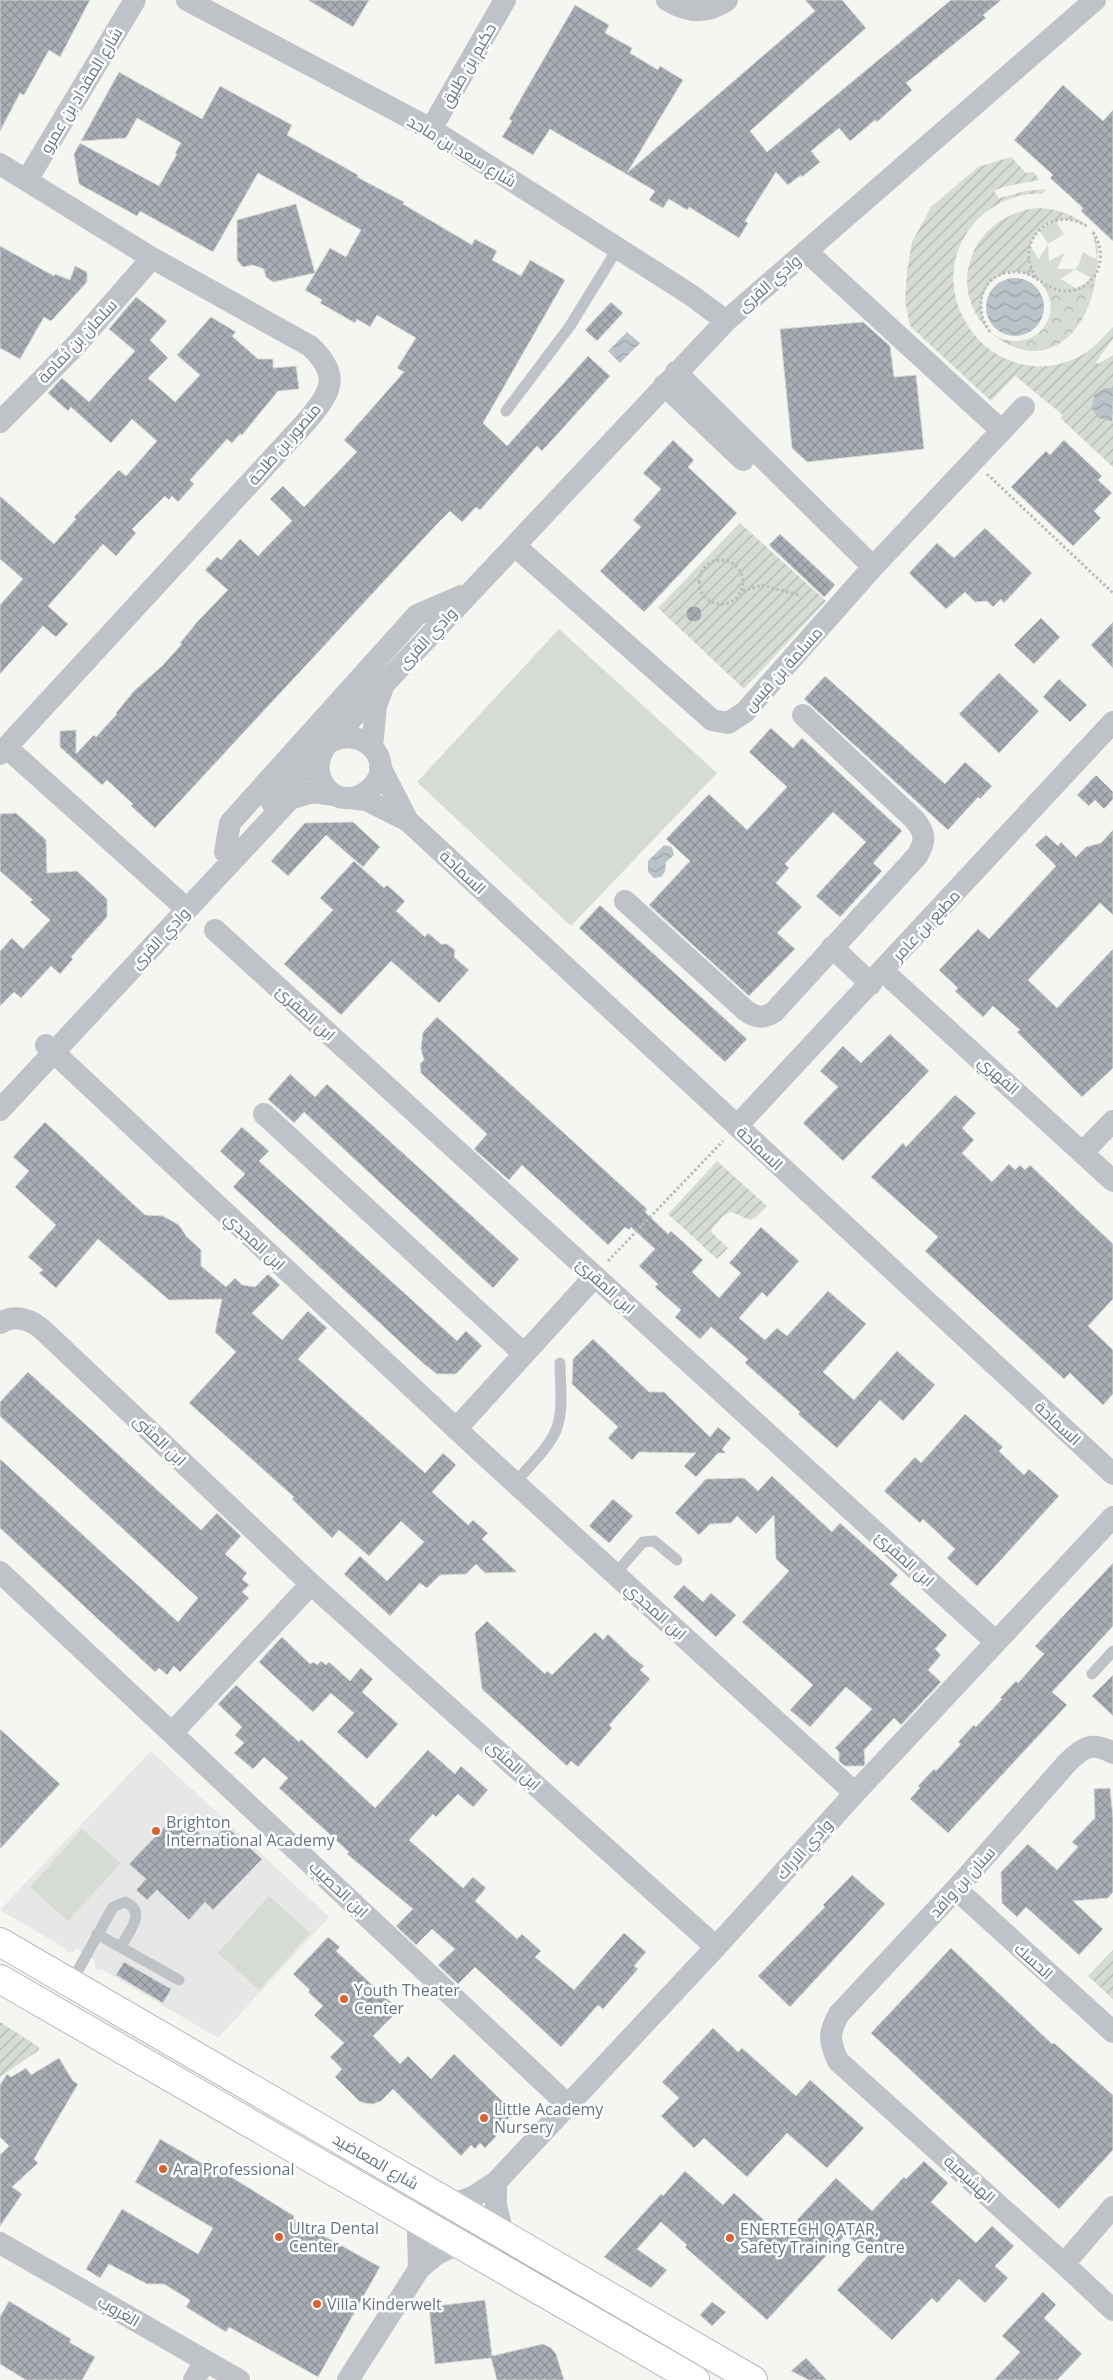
<svg xmlns="http://www.w3.org/2000/svg" width="1113" height="2380" font-family="'Open Sans',Cairo,sans-serif">
	<style>
		.built { fill: #e6e7e6 }
		.grass { fill: #d6dcd4 }
		.park { fill: url(#park-crowns) }
		.garden { fill: url(#garden-furrows) }
		.water { fill: url(#water-waves) }
		.building { fill: url(#building-cross-hatch); stroke: #d7d7d5 }
		.lines { fill: none; stroke-linecap: round; stroke-linejoin: round }
		.secondary-casing { stroke: #b4b8bc; stroke-width: 30 }
		.path { stroke: #b9bbbe; stroke-width: 3; stroke-dasharray: 2.5 2.5; stroke-linecap: butt }
		.lane { stroke: #bfc2c6; stroke-width: 11 }
		.street { stroke: #bfc2c6; stroke-width: 22 }
		.secondary { stroke: #fff; stroke-width: 28 }
		.poi-dot { fill: #dd612c; stroke: #fff; stroke-width: 2 }
		.labels { text-anchor: middle; stroke-width: 5; stroke-linejoin: round; paint-order: stroke }
		.street-label { font-size: 16px; fill: #667482; stroke: #fff }
		.poi-label { font-size: 16px; fill: #667482; stroke: #fff; text-anchor: start }
	</style>
	<defs>
		<pattern id="park-crowns" width="20" height="18" patternUnits="userSpaceOnUse" patternTransform="scale(1.25)"><rect width="20" height="18" fill="#d6dcd4"/><path d="M2 6a3 3 0 1 1 6 0M12 15a3 3 0 1 1 6 0" fill="none" stroke="#b1b7b1"/></pattern>
		<pattern id="garden-furrows" width="10" height="10" patternUnits="userSpaceOnUse" patternTransform="scale(1.25)"><rect width="10" height="10" fill="#d6dcd4"/><path d="M-1 1l2-2M0 10L10 0M9 11l2-2" fill="none" stroke="#b1b7b1"/></pattern>
		<pattern id="water-waves" width="16" height="10" patternUnits="userSpaceOnUse" patternTransform="scale(1.25)"><rect width="16" height="10" fill="#b9c3c8"/><path d="M0 5q4-4 8 0t8 0" fill="none" stroke="#9aa3a8"/></pattern>
		<pattern id="building-cross-hatch" width="8" height="8" patternUnits="userSpaceOnUse" patternTransform="scale(1.25)"><rect width="8" height="8" fill="#a8aeb4"/><path d="M0 0l8 8M0 8l8-8" fill="none" stroke="#8d9298"/></pattern>
	</defs>
	<rect width="100%" height="100%" fill="#f5f6f2"/>
	<!-- built -->
	<path class="built" d="M151 1751 329 1917 218 2038 103 1970H97L94 1965 95 1960 77 1949 72 1952H67L63 1947 0 1910Z"/>
	<!-- grass -->
	<path class="grass" d="M1055 220 1064 234 1048 244 1049 261 1065 253 1057 269H1075L1079 264 1083 252 1099 261 1091 278 1075 269 1061 279 1077 289C1049 298 1024 274 1030 246L1039 259 1048 244 1039 230Z
		M559 629 717 773 571 926 417 782Z
		M82 1829 121 1863 68 1921 30 1887Z
		M269 1896 310 1933 259 1990 218 1953Z"/>
	<!-- park -->
	<path class="park" d="M1092 231C1113 300 1060 391 990 332 1028 360 1071 317 1040 282 1076 310 1113 268 1092 231Z"/>
	<!-- garden -->
	<path class="garden" d="M1011 157 1026 173 1034 172 1039 180 1003 187 994 191 999 198 1025 191 1046 189 1042 194C1019 192 995 203 979 218 909 289 995 403 1082 355 1094 348 1103 337 1113 327V339L1096 362 1098 364 1113 355V467L1060 418 1063 415 1015 376 991 401 910 326 905 302 907 271 912 242 931 207 978 167Z
		M1038 208C1057 209 1074 214 1088 227 1049 201 1010 245 1040 282 1004 252 963 294 990 332 942 285 975 214 1038 208Z
		M740 523 826 601 744 689 658 608Z
		M717 1161 767 1206C747 1228 753 1218 730 1212L724 1215 711 1230 712 1233 728 1248 717 1259 668 1214Z
		M1113 1950V1999L1088 1976Z
		M0 2022 39 2047V2050L0 2077Z"/>
	<!-- water -->
	<path class="water" d="M986 307a29 29 0 1 1 58 0a29 29 0 1 1-58 0Z
		M627 332 640 343 620 363 608 351Z
		M1104 388H1113L1112 421 1098 418 1092 409 1094 395Z
		M664 845 672 847 674 855 666 862 665 872 661 877 654 878 648 872V861Z"/>
	<!-- building -->
	<path class="building" d="M0 0H90L60 57 49 50 24 95 20 93 0 131Z
		M308 0H369L353 27Z
		M805 0H842L866 28 750 131 767 152 951 0H1001L983 15 986 18 906 83 912 90 877 122 875 120 850 141 839 128 811 151 820 162 802 177 801 175 788 185 776 172 745 221 748 223 739 238 689 207 687 210 669 199 663 208 649 200 655 191 550 129 533 155 502 137 512 121 509 119 575 5 609 25 605 33 632 48 630 53 658 70 660 66 683 80 627 173 815 11Z
		M119 72 202 119 220 86 292 125 287 135 358 175 357 177 404 202 403 204 472 245 475 239 497 251 492 260 521 276 530 260 565 280 483 423 507 446 588 356 610 376 542 451 537 446 480 510 476 507 462 522 450 511 436 525 155 828 131 806 133 804 107 780 102 785 60 747V731L76 730V754L94 735 96 737 117 714 116 713 134 691 162 666 182 644 180 643 198 621 228 590 205 570 217 557 221 560 240 539 258 556 292 521 270 499 283 486 304 507 357 452 344 440 404 372 397 368 416 338 377 315 370 327 357 319 355 323 320 303 322 300 305 290 330 248 346 257 361 230 258 173 213 252 140 211 137 216 79 184 74 154 80 143 159 186 177 154 175 153 181 143 137 118 126 138 81 141Z
		M1063 85 1103 121 1113 110V241L1081 211 1083 208 1050 178 1053 175 1014 140Z
		M296 204 315 273 273 282 266 277 264 269 253 265 243 267 237 260V220Z
		M0 246 54 276 55 274 70 280 75 266 87 272V282L51 321 44 317 20 359 0 348Z
		M136 297 167 321 150 340 168 358 148 378 175 402 200 375 177 355 211 317 236 332 232 336 258 359H273V368L296 366 299 389 278 391 242 435 240 434 232 443 227 439 190 480 194 484 178 502 172 496 169 500 165 496 132 529 136 533 116 556 103 544 48 606 68 624 56 637 43 626 0 674V605L23 579 0 559V496L54 544 76 519 74 517 119 470 126 476 157 441 132 419 111 443 71 407 68 411 48 393 62 378 89 402 135 351 109 329Z
		M611 302 623 313 597 341 585 330Z
		M863 322 890 346 894 377 916 375 924 449 807 462 792 448 780 329Z
		M673 440 694 460 688 467 737 513 644 612 600 571 641 527 633 520 661 489 643 473Z
		M1064 440 1102 476 1098 480 1112 493 1094 511 1101 518 1073 546 1011 487 1046 451 1050 455Z
		M985 528 1032 573 1004 603 1001 599 993 607 987 601 975 602 965 592 946 609 909 573 937 543 954 558Z
		M780 534 835 585 824 597 769 545Z
		M686 614a8 8 0 1 1 16 0a8 8 0 1 1-16 0Z
		M1041 618 1060 637 1034 664 1014 645Z
		M1113 622V668L1091 645Z
		M999 673 1039 711 999 753 959 714Z
		M825 676 945 784 965 762 992 786 980 799 978 797 948 830 804 699Z
		M1059 679 1087 705 1070 722 1043 697Z
		M771 728 793 748 802 738 902 831 873 863 882 871 840 917 816 896 866 842 833 812 785 864 789 868 776 883 802 907 777 933 795 949 749 996 649 905 690 861 666 839 709 794 747 830 787 787 749 752Z
		M1096 775 1113 792V799L1104 809 1095 800 1089 806 1077 795Z
		M16 813 46 840 47 873 77 871 107 899V917L71 957 73 959 60 974 51 966 21 998 14 992 0 1006V951L12 938 23 949 50 920 30 902 33 900 0 871V814Z
		M353 822 380 847 363 867 326 835 288 876 271 861 305 823Z
		M1113 830V915L1100 903 1028 980 1057 1008 1113 949V1068L1082 1097 1017 1032 1020 1030 993 1006 983 1017 955 991 958 988 939 970 978 929 989 939 1056 866 1035 845 1046 835 1058 846 1061 842 1076 857 1086 847 1101 843Z
		M354 861 384 888 387 885 405 901 396 911 425 937 428 933 441 944H447L455 950 454 957 469 970 439 1003 391 961 341 1015 284 964 333 910 320 898Z
		M600 905 747 1039 725 1062 579 928Z
		M437 1017 647 1209 645 1212 668 1234 671 1231 703 1260 692 1272 719 1298 741 1273 729 1263 761 1227 799 1261 767 1297 762 1292 739 1318 765 1340 777 1328 787 1336 828 1291 866 1324 823 1372 854 1400 897 1351 935 1385 903 1421 880 1400 837 1448 798 1414 800 1412 745 1363 748 1359 711 1327 700 1339 675 1317 681 1310 655 1287 658 1284 639 1266 655 1249 631 1227 629 1230 625 1227 608 1245 522 1165 509 1180 474 1149 487 1134 421 1073 420 1064 424 1060 421 1049 423 1032Z
		M890 1034 929 1071 843 1161 803 1123 838 1087 820 1071 843 1046 861 1063Z
		M290 1074 315 1097 327 1084 519 1259 493 1288 304 1112 294 1123 268 1099Z
		M955 1095 976 1113 962 1128 974 1140 962 1153 992 1182 1009 1164 1015 1170 1020 1165 1025 1170 1030 1165 1113 1244V1299L1088 1326 1113 1350V1394L1103 1405 1070 1373 1064 1379 925 1251 938 1237 871 1177 903 1143 906 1147Z
		M45 1122 145 1215 163 1216 179 1225 186 1236 201 1250V1266L226 1287 235 1278 242 1285 255 1287 268 1274 280 1285 252 1313 282 1340 308 1311 327 1328 298 1359 425 1473 443 1453 456 1465 432 1492 468 1525 473 1520 488 1533 482 1539 517 1572 485 1573 476 1564 466 1574 440 1575 427 1588 420 1583 390 1616 344 1574 360 1556 387 1581 424 1542 401 1521 369 1556 339 1530 332 1538 292 1499 294 1497 189 1403 236 1352 215 1332 222 1299 169 1300 98 1239 56 1288 39 1273 43 1270 28 1257 56 1225 15 1187 29 1171 13 1157Z
		M242 1127 269 1151 259 1161 457 1341 466 1331 482 1346 456 1374H437L424 1364 233 1187 245 1174 220 1151Z
		M593 1339 649 1392H664L710 1437 718 1427 731 1438 722 1449 726 1453H718L696 1477 684 1466 696 1453 639 1452 632 1460 608 1438 618 1427 572 1384 573 1359Z
		M28 1372 201 1530 217 1513 241 1536 225 1554 247 1573 242 1579 249 1585 242 1592 249 1598 180 1672 174 1666 167 1675 159 1668 155 1672 0 1528V1459L178 1622 198 1598 0 1416V1402Z
		M965 1414 1003 1447 999 1451 1024 1475 1029 1469 1059 1496 977 1586 947 1558 955 1549 923 1519 920 1523 884 1491 915 1457 921 1463Z
		M772 1476 832 1532 840 1523 898 1575 890 1584 947 1635 935 1649 941 1655 928 1670 941 1682 901 1725 894 1718 864 1750 865 1764 863 1766H845L839 1761V1752L835 1748 872 1709 846 1687 810 1727 790 1710 813 1685 742 1622 789 1571 776 1559 774 1515 756 1534 737 1516 731 1523 710 1524 699 1535 675 1513 706 1479 744 1478 758 1491Z
		M613 1499 633 1516 609 1543 589 1526Z
		M1113 1563V1626L1052 1692 1067 1705 948 1833 910 1799 920 1788 918 1786 934 1769 936 1771 961 1744 958 1742 974 1725 976 1727 1002 1699 1000 1698 1016 1681 1018 1683 1044 1654 1035 1646Z
		M684 1585 703 1602 711 1593 736 1615 716 1637 673 1597Z
		M487 1621 545 1674 547 1671 552 1675 595 1632 603 1640 608 1634 632 1657 644 1666 640 1670 650 1679 609 1725 612 1728 578 1767 571 1761 567 1766 482 1689 475 1633Z
		M282 1637 310 1664 313 1662 317 1665 321 1661 326 1665 329 1662 350 1681 361 1668 373 1679 362 1692 398 1724 367 1759 337 1732 354 1713 331 1693 313 1712 259 1662Z
		M1113 1675V1716L1092 1696Z
		M236 1685 299 1742 301 1739 375 1808 428 1750 455 1774 461 1766 488 1790 473 1807 458 1794 436 1817 433 1814 409 1840 463 1888 473 1877 486 1888 475 1901 517 1939 522 1934 541 1951 535 1957 574 1990 624 1933 646 1952 634 1966 638 1969 603 2009 598 2005 561 2047 475 1967 458 1984 438 1965 455 1949 432 1929 416 1945 396 1926 413 1909 347 1854 349 1852 279 1788 288 1778 264 1757 253 1769 234 1753 244 1743 235 1735 242 1727 218 1704Z
		M0 1729 60 1784 0 1849Z
		M1110 1788 1113 1818V1892L1108 1898 1073 1901 1103 1929 1079 1955 1026 1907 1017 1917 1002 1903 1001 1872 1028 1844 1057 1870 1078 1847 1072 1842 1095 1818 1094 1789Z
		M172 1819 185 1831 191 1825 210 1843 226 1826 262 1859 213 1910 205 1902 189 1920 157 1890 147 1900 136 1890 146 1879 129 1864Z
		M852 1875 885 1904 790 2007 758 1976 825 1907 823 1905Z
		M328 1937 340 1947 336 1951 399 2010 373 2036 400 2064 408 2056 431 2079 454 2054 514 2113 503 2124 506 2126 485 2148 480 2143 475 2149 471 2145 461 2156 393 2089 381 2101 373 2104 364 2103 359 2101 335 2077 342 2069 330 2057 344 2043 314 2015 323 2006 308 1992 310 1990 293 1974Z
		M951 1948 1052 2044 1054 2043 1113 2095V2150L1059 2209 871 2033Z
		M124 1962 171 1989 163 2003 116 1975Z
		M713 2028 738 2052 742 2048 796 2096 810 2080 864 2128 827 2168 787 2133 747 2177 704 2138 694 2148 661 2116 679 2098 662 2082Z
		M59 2058 73 2081 78 2084 34 2159 38 2163 12 2187 22 2194 0 2226V2155L9 2146 0 2137V2085L7 2074 11 2077 26 2068 31 2075Z
		M160 2139 205 2165 208 2160 221 2168 220 2170 294 2216 293 2219 380 2267 318 2377 229 2327 226 2332 186 2307 190 2300 164 2284H147L109 2264 100 2278 86 2269 122 2209 198 2254 213 2228 135 2182Z
		M924 2161 948 2183 931 2202 976 2243 992 2226 1014 2246 995 2266 1008 2278 985 2303 959 2279 937 2303 932 2298 892 2340 837 2290 869 2255 846 2234 767 2320 685 2247 687 2245 661 2222 637 2249 667 2270 651 2288 604 2257 661 2194 663 2196 685 2171 723 2205 734 2193 782 2236 836 2178 872 2211 904 2177 906 2179Z
		M1043 2292 1056 2305 1044 2318 1082 2354 1057 2380H994L1020 2352 1002 2336Z
		M485 2300 492 2356 543 2344 551 2348 556 2354 564 2380H497L491 2358 435 2364 429 2307Z
		M9 2301 71 2339 69 2342 95 2357 82 2380H26L0 2364V2317Z
		M712 2302 726 2312 712 2326 700 2315Z
		M806 2358 827 2380H809L791 2371Z"/>
	<g class="lines">
		<defs>
			<path id="secondary" d="M0 1942 753 2380
				M0 1979 695 2380"/>
		</defs>
		<!-- secondary casing -->
		<use href="#secondary" class="secondary-casing"/>
		<!-- path -->
		<path class="path" d="M1036 277C1012 241 1053 203 1088 227
			M990 332C971 306 982 270 1018 272 1037 273 1047 292 1067 291 1098 290 1110 254 1092 231
			M987 474 1113 593
			M699 582a22 22 0 1 1 44 0a22 22 0 1 1-44 0Z
			M743 591 762 585 799 595
			M608 1261 723 1141"/>
		<!-- lane -->
		<path class="lane" d="M506 411 570 326 618 248
			M515 1483C528 1467 548 1449 556 1430 564 1411 560 1384 560 1363
			M615 1574 643 1542 654 1541 677 1560
			M1092 1674 1113 1651
			M97 1934 179 1980
			M71 1983 113 1907 125 1902C148 1912 128 1932 121 1947"/>
		<!-- street -->
		<path class="street" d="M187 0 431 129 691 295 726 321
			M667 0C687 12 707 15 727 0
			M431 129 505 0
			M0 164 152 258 310 346C342 376 331 392 306 422L0 754
			M27 180 135 0
			M806 251 1002 431
			M676 372 873 567
			M664 385 743 460
			M0 422 75 346 152 258
			M515 546 712 720 728 723 745 712 873 567 1024 407
			M332 741C366 725 399 765 369 790 339 815 304 779 325 747L726 321 1095 0
			M6 747 179 902
			M372 747 376 706 383 687
			M380 767 408 821
			M349 798 366 800 408 821 1113 1474
			M272 803 320 754
			M225 852 230 823 417 615 461 596
			M625 901 745 1010C756 1018 763 1019 774 1012L917 856C926 841 926 833 914 819L803 715
			M215 930 996 1642
			M832 947 871 984
			M883 971 1113 1181
			M46 1045 480 1451 855 1793
			M0 1110 290 799 313 792 334 795
			M264 1114 523 1353
			M737 1126 1113 722
			M1083 1152 1113 1121
			M0 1323C15 1313 32 1320 44 1331L311 1584 716 1947
			M456 1429 595 1276
			M0 1572 567 2104
			M172 1733 311 1584
			M1113 1753C1092 1741 1083 1747 1067 1763L956 1889 839 2014C828 2034 829 2040 838 2061L1064 2264 1113 2310
			M956 1889 1113 2032
			M496 2182V2205L503 2234
			M450 2205 473 2197 496 2182 716 1947 855 1793 1113 1517
			M412 2216 418 2230 419 2269
			M0 2243 239 2380
			M1064 2264 1113 2207
			M194 2380 205 2361
			M348 2380 419 2269C433 2256 445 2246 464 2246"/>
		<!-- secondary -->
		<use href="#secondary" class="secondary"/>
	</g>
	<!-- markers -->
	<g class="poi-dot">
		<circle cx="156" cy="1831" r="5"/>
		<circle cx="344" cy="1999" r="5"/>
		<circle cx="484" cy="2118" r="5"/>
		<circle cx="163" cy="2169" r="5"/>
		<circle cx="279" cy="2237" r="5"/>
		<circle cx="730" cy="2238" r="5"/>
		<circle cx="317" cy="2304" r="5"/>
	</g>
	<g class="labels">
		<!-- street labels -->
		<g class="street-label">
			<text transform="translate(468 65) rotate(-60)" y="6">حكيم بن طليق</text>
			<text transform="translate(81 90) rotate(-59)" y="6">شارع المقداد بن عمرو</text>
			<text transform="translate(462 151) rotate(31)" y="6">شارع سعد بن ماجد</text>
			<text transform="translate(769 283) rotate(-41)" y="6">وادي القرى</text>
			<text transform="translate(77 341) rotate(-47)" y="6">سلمان بن ثمامة</text>
			<text transform="translate(284 444) rotate(-49)" y="6">منصور بن طلحة</text>
			<text transform="translate(427 638) rotate(-47)" y="6">وادي القرى</text>
			<text transform="translate(783 669) rotate(-48)" y="6">مسلمة بن قيس</text>
			<text transform="translate(463 872) rotate(43)" y="6">السماحة</text>
			<text transform="translate(926 925) rotate(-47)" y="6">مطيع بن عامر</text>
			<text transform="translate(160 938) rotate(-47)" y="6">وادي القرى</text>
			<text transform="translate(306 1013) rotate(42)" y="6">ابن المقرئ</text>
			<text transform="translate(999 1075) rotate(42)" y="6">الفهري</text>
			<text transform="translate(760 1148) rotate(43)" y="6">السماحة</text>
			<text transform="translate(255 1241) rotate(43)" y="6">ابن المجدي</text>
			<text transform="translate(606 1286) rotate(42)" y="6">ابن المقرئ</text>
			<text transform="translate(1058 1423) rotate(43)" y="6">السماحة</text>
			<text transform="translate(160 1440) rotate(44)" y="6">ابن المثنى</text>
			<text transform="translate(905 1559) rotate(42)" y="6">ابن المقرئ</text>
			<text transform="translate(656 1611) rotate(42)" y="6">ابن المجدي</text>
			<text transform="translate(514 1765) rotate(42)" y="6">ابن المثنى</text>
			<text transform="translate(804 1849) rotate(-48)" y="6">وادي الاراك</text>
			<text transform="translate(962 1882) rotate(-48)" y="6">سنان بن واقد</text>
			<text transform="translate(339 1889) rotate(43)" y="6">ابن الحصيب</text>
			<text transform="translate(1034 1961) rotate(42)" y="6">الحسك</text>
			<text transform="translate(376 2161) rotate(30)" y="6">شارع المعاضيد</text>
			<text transform="translate(970 2179) rotate(42)" y="6">الهشيمية</text>
			<text transform="translate(119 2311) rotate(30)" y="6">الغروب</text>
		</g>
		<!-- poi labels -->
		<g class="poi-label">
			<text x="166" y="1828">Brighton<tspan x="166" dy="18">International Academy</tspan></text>
			<text x="354" y="1996">Youth Theater<tspan x="354" dy="18">Center</tspan></text>
			<text x="494" y="2115">Little Academy<tspan x="494" dy="18">Nursery</tspan></text>
			<text x="173" y="2175">Ara Professional</text>
			<text x="289" y="2234">Ultra Dental<tspan x="289" dy="18">Center</tspan></text>
			<text x="740" y="2235">ENERTECH QATAR,<tspan x="740" dy="18">Safety Training Centre</tspan></text>
			<text x="327" y="2310">Villa Kinderwelt</text>
		</g>
	</g>
</svg>
